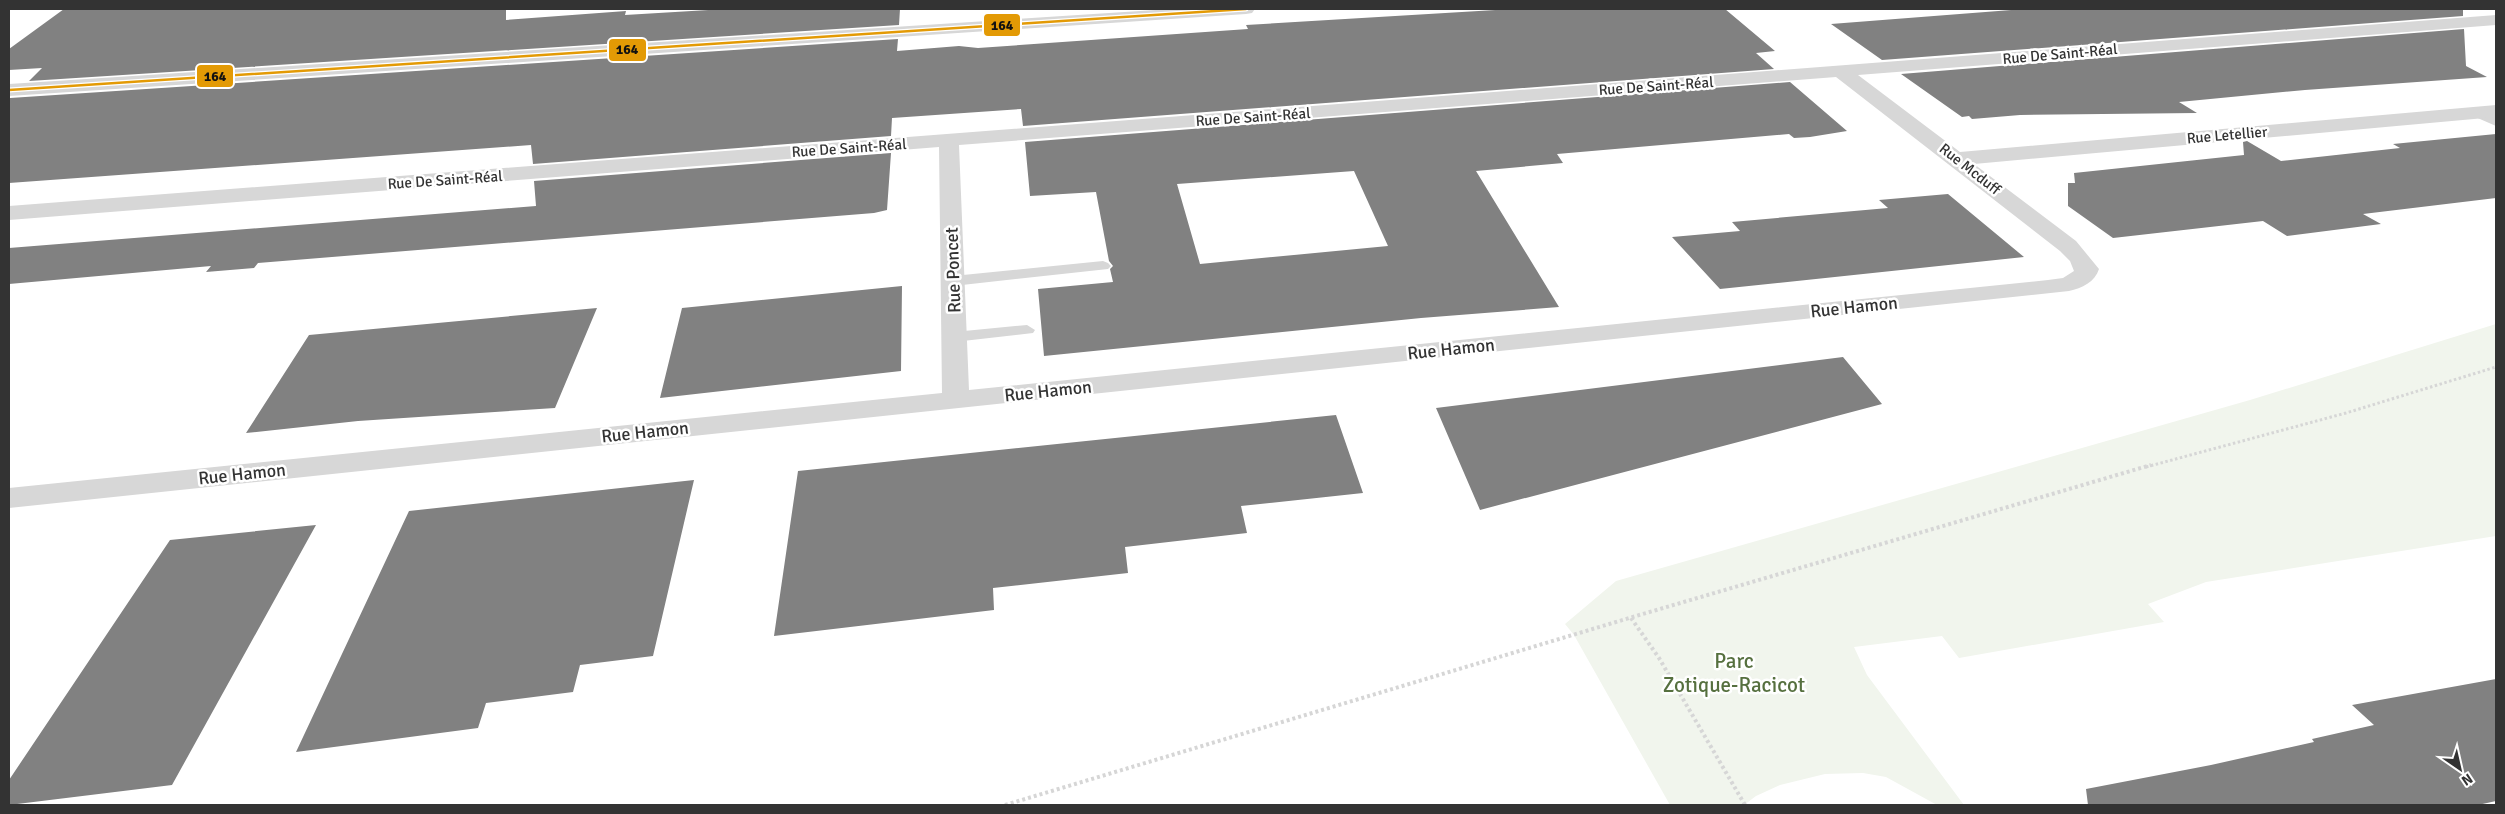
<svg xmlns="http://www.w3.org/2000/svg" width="2505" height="814" font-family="Signika,sans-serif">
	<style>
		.green { fill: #f1f5ed }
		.building { fill: #818181; fill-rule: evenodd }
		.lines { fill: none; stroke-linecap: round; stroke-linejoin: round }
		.path-far1 { stroke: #d6d6d6; stroke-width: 3; stroke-dasharray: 2.5 2.5; stroke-linecap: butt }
		.path { stroke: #d6d6d6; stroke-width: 4; stroke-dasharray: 3 3; stroke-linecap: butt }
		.lane { fill: #d7d7d7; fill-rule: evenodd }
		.street { fill: #d7d7d7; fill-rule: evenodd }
		.bus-1-casing { stroke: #fff; stroke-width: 5 }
		.bus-1 { stroke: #e39a05; stroke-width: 2.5 }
		.labels { text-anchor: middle; stroke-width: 5; stroke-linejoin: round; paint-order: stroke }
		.far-street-label { font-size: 15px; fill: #333; stroke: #fff }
		.street-label { font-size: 18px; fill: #333; stroke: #fff }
		.near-park-label { font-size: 21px; fill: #56703f; stroke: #fff }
		.line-badge { stroke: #fff; stroke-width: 2 }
		.pale-badge-label { font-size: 14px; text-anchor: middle; font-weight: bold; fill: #111 }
	</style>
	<rect width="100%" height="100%" fill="#fff"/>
	<!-- green -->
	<path class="green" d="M2496 324V536L2206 582 2148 604 2164 622 1959 658 1942 636 1854 647 1867 675 1964 805H1937L1886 777 1863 773 1825 774 1780 785 1756 796 1744 805H1670L1574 635 1565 624 1616 581 2250 400Z"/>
	<!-- building -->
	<path class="building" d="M64 9H506V20L626 11 625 15 725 9H900L899 25 29 81 42 68 9 70V49Z
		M1512 9H1725L1775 51 1756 53 1774 69 1023 126 1021 109 892 118 891 136 533 164 531 145 9 183 10 98 898 39 897 51 959 46 978 48 1248 29 1246 25Z
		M2024 9H2463V16L1882 60 1831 24Z
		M2464 29 2466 66 2487 77 2305 90 2179 102 2197 113 2020 115 1972 119 1969 116 1962 117 1901 74Z
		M1790 82 1847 131 1810 137 1794 138 1789 134 1557 154 1563 163 1476 171 1559 307 1421 318 1044 356 1038 289 1113 282 1110 269 1113 266 1109 261 1096 192 1030 196 1025 142ZM1354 171 1388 246 1200 264 1177 184Z
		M2496 134V198L2363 214 2381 224 2287 236 2263 221 2113 238 2068 206V183H2075L2074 173 2244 155 2243 142 2247 141 2281 161 2400 148 2393 144Z
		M891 153 887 210 874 213 258 263 254 268 206 272 211 266 9 284V248L536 206 534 181Z
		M1948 194 2024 257 1720 289 1672 237 1740 231 1732 222 1888 208 1879 200Z
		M902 286 901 371 660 398 682 308Z
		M597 308 555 408 358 421 246 433 309 335Z
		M1843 357 1882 404 1480 510 1436 408Z
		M1336 415 1363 493 1241 506 1247 533 1125 547 1128 573 993 588 994 610 774 636 798 471Z
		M694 480 653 656 580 665 573 692 486 703 478 728 296 752 409 511Z
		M316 525 172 785 9 805V780L170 540Z
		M2496 679V801L2478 805H2088L2086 789 2211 765 2314 742 2312 739 2374 725 2352 705Z"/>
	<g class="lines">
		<!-- path-far1 -->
		<path class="path-far1" d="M2146 467 2346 413 2496 367"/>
		<!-- path -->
		<path class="path" d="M1631 618 1659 658 1745 805
			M1005 805 1636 616 2151 465"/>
		<!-- lane -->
		<path class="lane" d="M2477 109 2496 117V126L2473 116 2471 113 2473 110Z
			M1103 261 1108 263 1111 266 1108 269 953 286 945 281 953 276Z
			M1027 325 1035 330 1033 333 954 342 946 337 954 332Z"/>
		<!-- street -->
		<path class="street" d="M1171 9H1255L1252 13 1246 14 9 96V84Z
			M2496 15V25L1858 75 1960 152 2496 105V117L1974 164 2076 241 2099 269C2095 282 2082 288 2069 291L9 508V488L942 393 939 147 9 220V206ZM1836 77 2060 251 2070 261 2074 271 2063 278 2048 280 969 390 959 145Z"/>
		<defs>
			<path id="bus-1" d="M9 90 1246 9"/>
		</defs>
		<!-- bus-1 casing -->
		<use href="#bus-1" class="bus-1-casing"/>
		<!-- bus-1 -->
		<use href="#bus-1" class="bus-1"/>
	</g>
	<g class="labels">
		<!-- far-street labels -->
		<g class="far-street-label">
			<text transform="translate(2060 54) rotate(-5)" y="5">Rue De Saint-Réal</text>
			<text transform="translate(1656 86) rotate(-4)" y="5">Rue De Saint-Réal</text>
			<text transform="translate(1253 117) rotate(-4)" y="5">Rue De Saint-Réal</text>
			<text transform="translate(2227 135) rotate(-5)" y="5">Rue Letellier</text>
			<text transform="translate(849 148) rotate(-4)" y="5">Rue De Saint-Réal</text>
			<text transform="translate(1970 169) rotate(38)" y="5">Rue Mcduff</text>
			<text transform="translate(445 180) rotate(-4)" y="5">Rue De Saint-Réal</text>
		</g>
		<!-- street labels -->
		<g class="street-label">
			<text transform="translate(953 270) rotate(-92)" y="6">Rue Poncet</text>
			<text transform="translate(1854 307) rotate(-6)" y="6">Rue Hamon</text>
			<text transform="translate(1451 349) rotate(-6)" y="6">Rue Hamon</text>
			<text transform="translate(1048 391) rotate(-6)" y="6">Rue Hamon</text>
			<text transform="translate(645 432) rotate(-6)" y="6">Rue Hamon</text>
			<text transform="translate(242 474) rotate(-6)" y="6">Rue Hamon</text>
		</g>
		<!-- near-park labels -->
		<g class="near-park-label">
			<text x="1734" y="668">Parc<tspan x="1734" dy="24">Zotique-Racicot</tspan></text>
		</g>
	</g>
	<g class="line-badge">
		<rect x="983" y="13" width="38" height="24" rx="5" fill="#e39a05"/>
		<rect x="608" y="38" width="39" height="24" rx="5" fill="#e39a05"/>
		<rect x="196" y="64" width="38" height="24" rx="5" fill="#e39a05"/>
	</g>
	<g class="pale-badge-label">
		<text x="1002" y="30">164</text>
		<text x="627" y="54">164</text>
		<text x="215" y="81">164</text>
	</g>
	<!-- border -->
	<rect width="2505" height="814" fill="none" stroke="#333333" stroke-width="20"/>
	<!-- north arrow -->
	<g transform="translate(2460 769) rotate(146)" stroke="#ffffff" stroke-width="4" paint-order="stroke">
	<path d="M0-4L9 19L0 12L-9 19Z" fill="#333333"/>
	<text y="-8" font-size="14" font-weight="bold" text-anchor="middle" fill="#333333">N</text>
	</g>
</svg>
